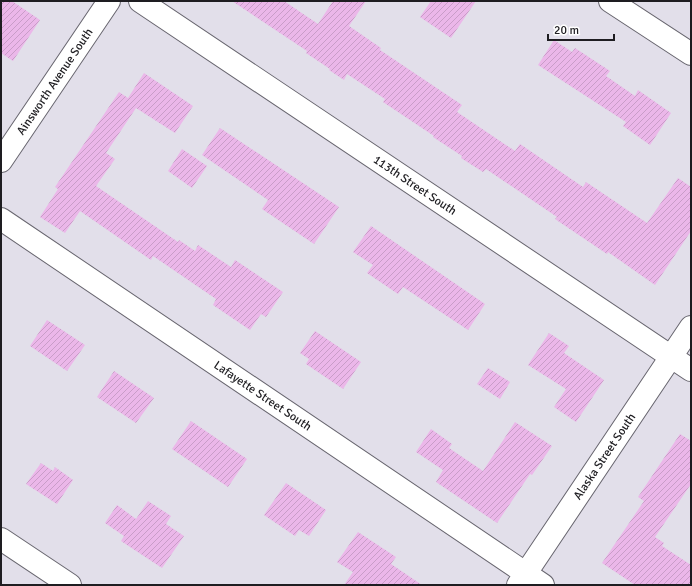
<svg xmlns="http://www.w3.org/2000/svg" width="692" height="586" font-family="Signika,sans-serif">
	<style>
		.building { fill: url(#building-hatch) }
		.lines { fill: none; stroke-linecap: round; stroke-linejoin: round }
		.minor-casing { stroke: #68666f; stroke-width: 24 }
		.major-casing { stroke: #68666f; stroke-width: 24 }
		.minor { stroke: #fff; stroke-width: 22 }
		.major { stroke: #fff; stroke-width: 22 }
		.labels { text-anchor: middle; stroke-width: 3; stroke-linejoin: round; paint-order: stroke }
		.street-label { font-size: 12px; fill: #1e1d21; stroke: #fff }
	</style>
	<defs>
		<pattern id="building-hatch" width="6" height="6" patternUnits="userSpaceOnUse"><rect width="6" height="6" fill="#ebb7e9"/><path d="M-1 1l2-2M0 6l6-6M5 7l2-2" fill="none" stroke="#c99dc8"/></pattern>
	</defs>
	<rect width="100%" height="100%" fill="#e2dfea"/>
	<!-- building -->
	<path class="building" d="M1 1H12L40 20 13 61 1 53Z
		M232 1H284L318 24 333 1H366L349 26 381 48 380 50 462 105 457 112 515 151 520 144 583 187 586 182 647 223 678 178 691 187V231L655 285 608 252 607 254 555 219 557 217 486 169 483 172 461 158 462 156 433 137 434 136 383 102 385 99 347 74 344 80 329 70 330 69 306 53 307 51Z
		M431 1H476L451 38 420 17Z
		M554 40 572 52 575 48 610 71 606 76 635 96 638 90 671 113 650 145 623 126 626 122 538 65Z
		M144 73 193 106 175 133 136 108 106 153 115 159 96 186 178 242 179 240 195 251 198 245 231 267 235 260 283 292 266 317 261 314 250 330 213 305 216 299 153 256 151 260 80 211 65 233 40 217 58 189 55 187 119 92 128 98Z
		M220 128 339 207 314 244 262 209 268 200 202 155Z
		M182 149 207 166 192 188 168 171Z
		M371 226 485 304 468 330 403 287 398 294 367 273 373 265 353 252Z
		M47 320 85 345 67 371 30 346Z
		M315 331 361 362 343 389 306 364 309 359 300 353Z
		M549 333 569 346 564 353 604 380 576 422 554 407 566 389 528 365Z
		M488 368 510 382 500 399 477 384Z
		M114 371 154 398 136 423 97 397Z
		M191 421 247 459 228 487 172 449Z
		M515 422 552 446 532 475 530 474 497 523 436 482 443 470 416 452 431 429 452 444 449 448 483 471Z
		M680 434 691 441V484L655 537 664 543 662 546 691 565V585H635L602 563 644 501 638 497Z
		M41 463 53 471 55 467 73 480 57 504 26 484Z
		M286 483 326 510 309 536 299 530 295 536 264 515Z
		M148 501 171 516 166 524 184 536 162 568 121 541 124 536 105 523 117 505 136 519Z
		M358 532 396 557 391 564 422 585H344L353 572 337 562Z"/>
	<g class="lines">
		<defs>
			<g id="minor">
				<path id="s1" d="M140 1 691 370"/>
				<path d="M610 1 691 54"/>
				<path id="s2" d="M1 161 109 1"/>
				<path id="s3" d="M1 219 543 585"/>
				<path id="s4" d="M518 585 691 327"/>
			</g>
			<path id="major" d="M1 539 70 585"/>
		</defs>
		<!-- minor casing -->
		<use href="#minor" class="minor-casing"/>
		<!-- major casing -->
		<use href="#major" class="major-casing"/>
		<!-- minor -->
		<use href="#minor" class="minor"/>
		<!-- major -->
		<use href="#major" class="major"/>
	</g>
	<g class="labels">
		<!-- street labels -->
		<g class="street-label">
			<text dy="4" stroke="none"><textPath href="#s2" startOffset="96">Ainsworth Avenue South</textPath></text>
			<text dy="4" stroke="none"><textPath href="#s1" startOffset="331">113th Street South</textPath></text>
			<text dy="4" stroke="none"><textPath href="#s3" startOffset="316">Lafayette Street South</textPath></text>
			<text dy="4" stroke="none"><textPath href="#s4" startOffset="155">Alaska Street South</textPath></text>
		</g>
	</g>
	<!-- border -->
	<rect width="692" height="586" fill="none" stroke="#1e1d21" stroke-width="4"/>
	<!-- scale -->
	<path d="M548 34v6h66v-6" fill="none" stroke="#1e1d21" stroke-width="2"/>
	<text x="554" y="34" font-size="12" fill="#1e1d21" stroke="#ffffff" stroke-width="3" paint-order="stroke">20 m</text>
</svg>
